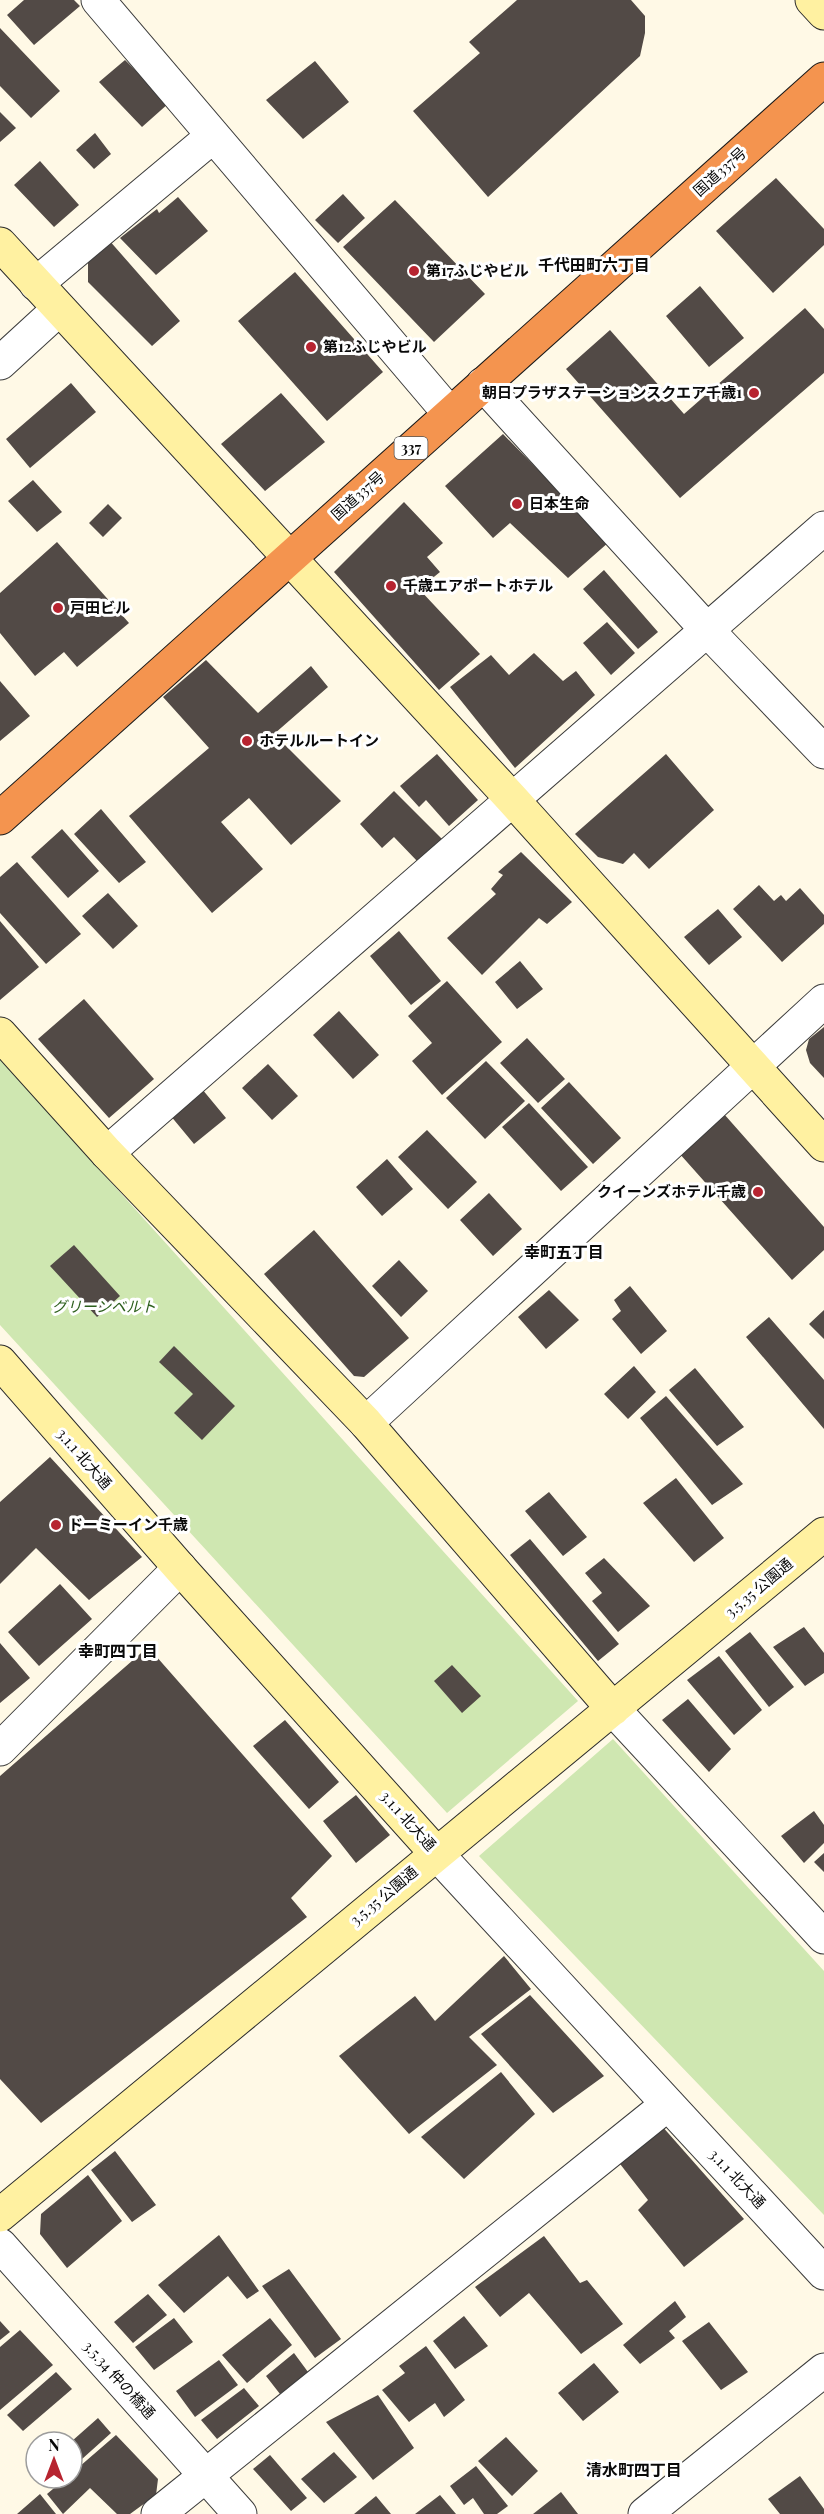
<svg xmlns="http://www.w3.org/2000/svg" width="824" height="2514" font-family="'Playfair Display','Noto Sans JP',serif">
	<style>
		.green { fill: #cfe7b1 }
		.building { fill: #524a46 }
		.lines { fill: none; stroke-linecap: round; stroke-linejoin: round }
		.street-casing { stroke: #3c3c3c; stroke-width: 35 }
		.secondary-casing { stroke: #2b2b2b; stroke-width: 35 }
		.highway-casing { stroke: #1a1a1a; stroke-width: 35 }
		.street { stroke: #fff; stroke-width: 33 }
		.secondary { stroke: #fff1a1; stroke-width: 33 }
		.highway { stroke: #f4944f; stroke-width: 33 }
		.poi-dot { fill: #b72430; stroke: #fff; stroke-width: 2 }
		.labels { text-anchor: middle; stroke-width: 6; stroke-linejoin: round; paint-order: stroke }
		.shield { fill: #fff; stroke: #535353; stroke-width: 1.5 }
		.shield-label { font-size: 14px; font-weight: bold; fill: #090909 }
		.street-label { font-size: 15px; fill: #090909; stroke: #fff }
		.poi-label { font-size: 15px; font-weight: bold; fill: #090909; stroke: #fff; text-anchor: start }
		.park-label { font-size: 15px; font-style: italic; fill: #2c5f1c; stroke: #fff }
		.neighbourhood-label { font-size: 16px; font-weight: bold; fill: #090909; stroke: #fff }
	</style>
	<rect width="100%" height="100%" fill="#fff9e6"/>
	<!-- green -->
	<path class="green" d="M0 1059 578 1701 447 1813 0 1325Z
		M613 1739 824 1971V2215L479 1856Z"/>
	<!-- building -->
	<path class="building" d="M24 0H74L80 6 34 45 7 15Z
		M517 0H631L645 16V33L640 56 488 197 413 111 480 53 469 42Z
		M0 28 60 91 31 118 0 86Z
		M125 60 169 103 142 127 99 82Z
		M315 61 349 102 303 139 266 100Z
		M0 112 16 128 0 142Z
		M95 133 111 154 94 169 76 150Z
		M40 161 79 205 54 227 14 185Z
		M776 178 824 229V245L773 293 716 231Z
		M343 194 365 218 338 243 315 220Z
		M178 197 208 231 156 275 120 238 157 209 159 213Z
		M395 200 485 294 434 342 343 247Z
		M108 239 180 321 152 346 88 282V258Z
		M295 272 383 372 327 421 238 321Z
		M700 286 744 338 709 367 666 316Z
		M805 308 824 329V373L680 498 566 369 610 330 684 414Z
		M71 383 96 412 30 468 6 439Z
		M281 393 325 442 265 491 221 444Z
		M503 434 609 542 568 578 510 523 493 538 445 486Z
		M33 480 62 512 37 532 8 501Z
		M404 502 443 543 427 557 440 572 419 589 480 654 439 690 334 572Z
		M108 504 122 518 103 537 89 523Z
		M57 542 129 623 77 667 64 652 35 676 0 633V593Z
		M604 570 658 632 638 649 583 589Z
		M607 622 635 653 611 675 583 643Z
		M534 653 563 681 576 671 595 695 515 768 450 687 491 655 509 675Z
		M206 660 258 713 311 666 328 687 274 734 341 801 291 845 249 798 221 822 263 869 212 913 129 816 209 748 163 697Z
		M0 681 30 716 0 741Z
		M437 754 478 800 449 826 426 800 419 807 400 786Z
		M666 754 714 810 649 869 634 853 623 864 598 857 575 834Z
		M394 791 442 839 418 862 394 837 382 848 360 824Z
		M101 809 146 862 119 883 74 834Z
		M62 829 99 871 68 898 31 857Z
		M521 852 572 902 547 924 539 918 482 975 447 938 496 894 491 889 503 875 498 872Z
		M17 862 81 934 46 964 0 913V877Z
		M759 885 774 901 781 895 786 901 800 888 824 915V924L782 962 733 909Z
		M108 893 138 926 113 949 82 916Z
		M718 909 742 937 709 965 684 937Z
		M0 921 39 967 0 1000Z
		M399 931 441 981 411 1005 370 956Z
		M520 961 543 989 517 1009 495 982Z
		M447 981 502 1042 442 1095 412 1061 432 1043 408 1016Z
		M84 999 154 1079 109 1118 38 1039Z
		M339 1011 379 1055 353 1079 313 1035Z
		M824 1027V1078L810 1063 806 1050 809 1039Z
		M527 1038 565 1079 538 1103 500 1063Z
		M486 1061 525 1101 485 1139 446 1098Z
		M268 1064 298 1096 272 1120 242 1088Z
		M569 1082 621 1138 593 1164 541 1108Z
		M202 1089 226 1118 194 1144 170 1115Z
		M529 1103 588 1167 561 1191 502 1127Z
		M724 1114 824 1227V1250L792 1280 679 1153Z
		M427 1130 477 1182 448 1209 398 1157Z
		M387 1159 413 1189 382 1216 356 1187Z
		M489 1193 522 1229 493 1256 460 1220Z
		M314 1230 409 1338 364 1377 354 1376 264 1274Z
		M74 1245 120 1296 97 1317 50 1266Z
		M399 1260 428 1291 401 1317 372 1286Z
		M630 1286 667 1331 641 1354 612 1319 621 1311 614 1300Z
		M549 1290 579 1320 546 1349 518 1317Z
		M824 1310V1339L809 1324Z
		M769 1317 824 1380V1429L746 1337Z
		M174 1346 235 1406 202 1440 174 1413 193 1394 159 1362Z
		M634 1366 656 1392 628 1419 604 1394Z
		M695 1368 744 1427 717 1446 669 1390Z
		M666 1396 743 1484 712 1505 640 1418Z
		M50 1457 142 1557 89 1600 36 1548 0 1584V1502Z
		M676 1478 724 1538 694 1562 643 1503Z
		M549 1492 587 1537 563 1556 525 1511Z
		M530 1539 619 1644 598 1661 510 1555Z
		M604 1558 650 1606 618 1632 592 1601 602 1593 585 1573Z
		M60 1584 92 1619 39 1666 8 1632Z
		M804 1627 824 1653V1673L805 1686 773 1647Z
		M750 1632 794 1687 769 1707 725 1651Z
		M0 1643 30 1678 0 1703Z
		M148 1647 332 1856 291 1898 307 1917 41 2123 0 2079V1776Z
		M719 1656 762 1710 734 1735 687 1680Z
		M452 1665 481 1696 462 1713 434 1681Z
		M688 1699 731 1749 709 1772 662 1720Z
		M285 1720 339 1782 309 1809 253 1746Z
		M356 1795 390 1835 356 1863 323 1821Z
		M814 1811 824 1825V1843L804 1863 781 1836Z
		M824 1853V1872L814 1862Z
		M504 1956 531 1989 469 2037 497 2065 409 2134 339 2056 415 1996 435 2021Z
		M530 1995 604 2076 553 2113 481 2034Z
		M501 2072 535 2114 464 2179 421 2137Z
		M661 2125 744 2219 684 2267 638 2210 648 2200 617 2160Z
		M115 2151 156 2205 132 2222 91 2170Z
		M88 2175 122 2221 67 2268 40 2234 41 2214Z
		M219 2235 259 2291 247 2299 228 2276 184 2313 158 2285Z
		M544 2236 580 2283 587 2280 623 2324 581 2354 529 2293 500 2317 475 2287Z
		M289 2269 341 2339 315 2358 262 2286Z
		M148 2294 167 2315 133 2343 114 2322Z
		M675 2301 686 2317 669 2331 675 2338 640 2364 623 2345Z
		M464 2316 488 2346 455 2369 433 2341Z
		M174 2318 193 2342 154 2370 135 2347Z
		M270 2318 292 2345 247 2383 222 2355Z
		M0 2321 10 2332 0 2340Z
		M709 2322 748 2372 721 2390 682 2341Z
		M20 2330 53 2365 0 2410V2347Z
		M426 2346 465 2400 444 2417 435 2403 409 2422 382 2390 405 2373 399 2366Z
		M294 2353 308 2372 280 2394 266 2376Z
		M219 2360 238 2385 195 2417 176 2391Z
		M594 2363 619 2392 583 2421 558 2393Z
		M56 2372 72 2389 23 2431 7 2415Z
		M244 2388 259 2406 217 2439 201 2420Z
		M378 2395 414 2448 373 2480 326 2422Z
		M98 2418 111 2433 72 2468V2441Z
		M116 2435 158 2479 156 2495 130 2514H117L90 2488 63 2514 47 2494 66 2478H72V2473Z
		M506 2437 538 2471 512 2496 478 2461Z
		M334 2452 357 2477 324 2503 301 2479Z
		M270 2455 307 2498 291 2511 253 2469Z
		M476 2466 508 2506 497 2514H484L473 2498 464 2505 450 2486Z
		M800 2476 824 2509V2514H780L768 2499Z
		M561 2492 578 2514H533Z
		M40 2494 56 2514H17Z
		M440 2495 456 2514H415Z
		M376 2496 391 2514H354Z"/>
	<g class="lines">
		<defs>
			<path id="street" d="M98 0 450 414
				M36 284 213 136
				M0 363 59 309
				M483 384 707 630 824 752
				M107 1153 824 528
				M366 1423 824 1001
				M613 1709 824 1937
				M0 1749 180 1568
				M436 1853 824 2273
				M0 2245 240 2514
				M158 2514 668 2104
				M645 2514 824 2370"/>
			<path id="secondary" d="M812 0 824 13
				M0 244 512 799 824 1145
				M0 1034 107 1153 366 1423 613 1709
				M0 1362 180 1568 436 1853
				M0 2215 824 1534"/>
			<path id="highway" d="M0 818 824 79"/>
		</defs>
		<!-- street casing -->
		<use href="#street" class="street-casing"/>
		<!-- secondary casing -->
		<use href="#secondary" class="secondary-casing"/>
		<!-- highway casing -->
		<use href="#highway" class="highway-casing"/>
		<!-- street -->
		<use href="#street" class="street"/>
		<!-- secondary -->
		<use href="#secondary" class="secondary"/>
		<!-- highway -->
		<use href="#highway" class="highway"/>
	</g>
	<!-- markers -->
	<g class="poi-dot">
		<circle cx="414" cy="271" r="6"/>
		<circle cx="311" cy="347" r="6"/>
		<circle cx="754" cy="393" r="6"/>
		<circle cx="517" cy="504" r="6"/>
		<circle cx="391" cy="586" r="6"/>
		<circle cx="58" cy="608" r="6"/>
		<circle cx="247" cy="741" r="6"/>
		<circle cx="758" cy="1192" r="6"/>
		<circle cx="56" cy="1525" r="6"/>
	</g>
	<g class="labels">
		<!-- shield labels -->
		<rect class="shield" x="394.5" y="437" width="33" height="22" rx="4.5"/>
		<g class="shield-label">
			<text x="411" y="453">337</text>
		</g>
		<!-- street labels -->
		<g class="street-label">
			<text transform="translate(720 172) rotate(-42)" y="5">国道337号</text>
			<text transform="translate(358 496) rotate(-42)" y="5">国道337号</text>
			<text transform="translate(84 1459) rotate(49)" y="5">3.1.1 北大通</text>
			<text transform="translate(759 1588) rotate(-40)" y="5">3.5.35 公園通</text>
			<text transform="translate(408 1821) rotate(48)" y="5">3.1.1 北大通</text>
			<text transform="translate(384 1896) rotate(-40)" y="5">3.5.35 公園通</text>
			<text transform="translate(737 2179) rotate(47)" y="5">3.1.1 北大通</text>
			<text transform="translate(119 2380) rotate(48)" y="5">3.5.34 仲の橋通</text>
		</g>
		<!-- poi labels -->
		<g class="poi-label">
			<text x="426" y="276">第17ふじやビル</text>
			<text x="323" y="352">第12ふじやビル</text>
			<text x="742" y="398" text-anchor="end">朝日プラザステーションスクエア千歳1</text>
			<text x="529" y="509">日本生命</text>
			<text x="403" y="591">千歳エアポートホテル</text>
			<text x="70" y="613">戸田ビル</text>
			<text x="259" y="746">ホテルルートイン</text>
			<text x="746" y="1197" text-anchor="end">クイーンズホテル千歳</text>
			<text x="68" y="1530">ドーミーイン千歳</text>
		</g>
		<!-- park labels -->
		<g class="park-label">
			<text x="104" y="1312">グリーンベルト</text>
		</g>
		<!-- neighbourhood labels -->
		<g class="neighbourhood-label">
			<text x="594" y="271">千代田町六丁目</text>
			<text x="564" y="1258">幸町五丁目</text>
			<text x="118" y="1657">幸町四丁目</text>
			<text x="634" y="2476">清水町四丁目</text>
		</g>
	</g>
	<!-- north arrow -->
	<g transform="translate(54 2460)"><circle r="28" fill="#ffffff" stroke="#9d9d9d" stroke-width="1.5"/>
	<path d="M0-4.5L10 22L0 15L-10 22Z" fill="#b72430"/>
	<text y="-9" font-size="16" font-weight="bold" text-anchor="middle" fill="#090909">N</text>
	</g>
</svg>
